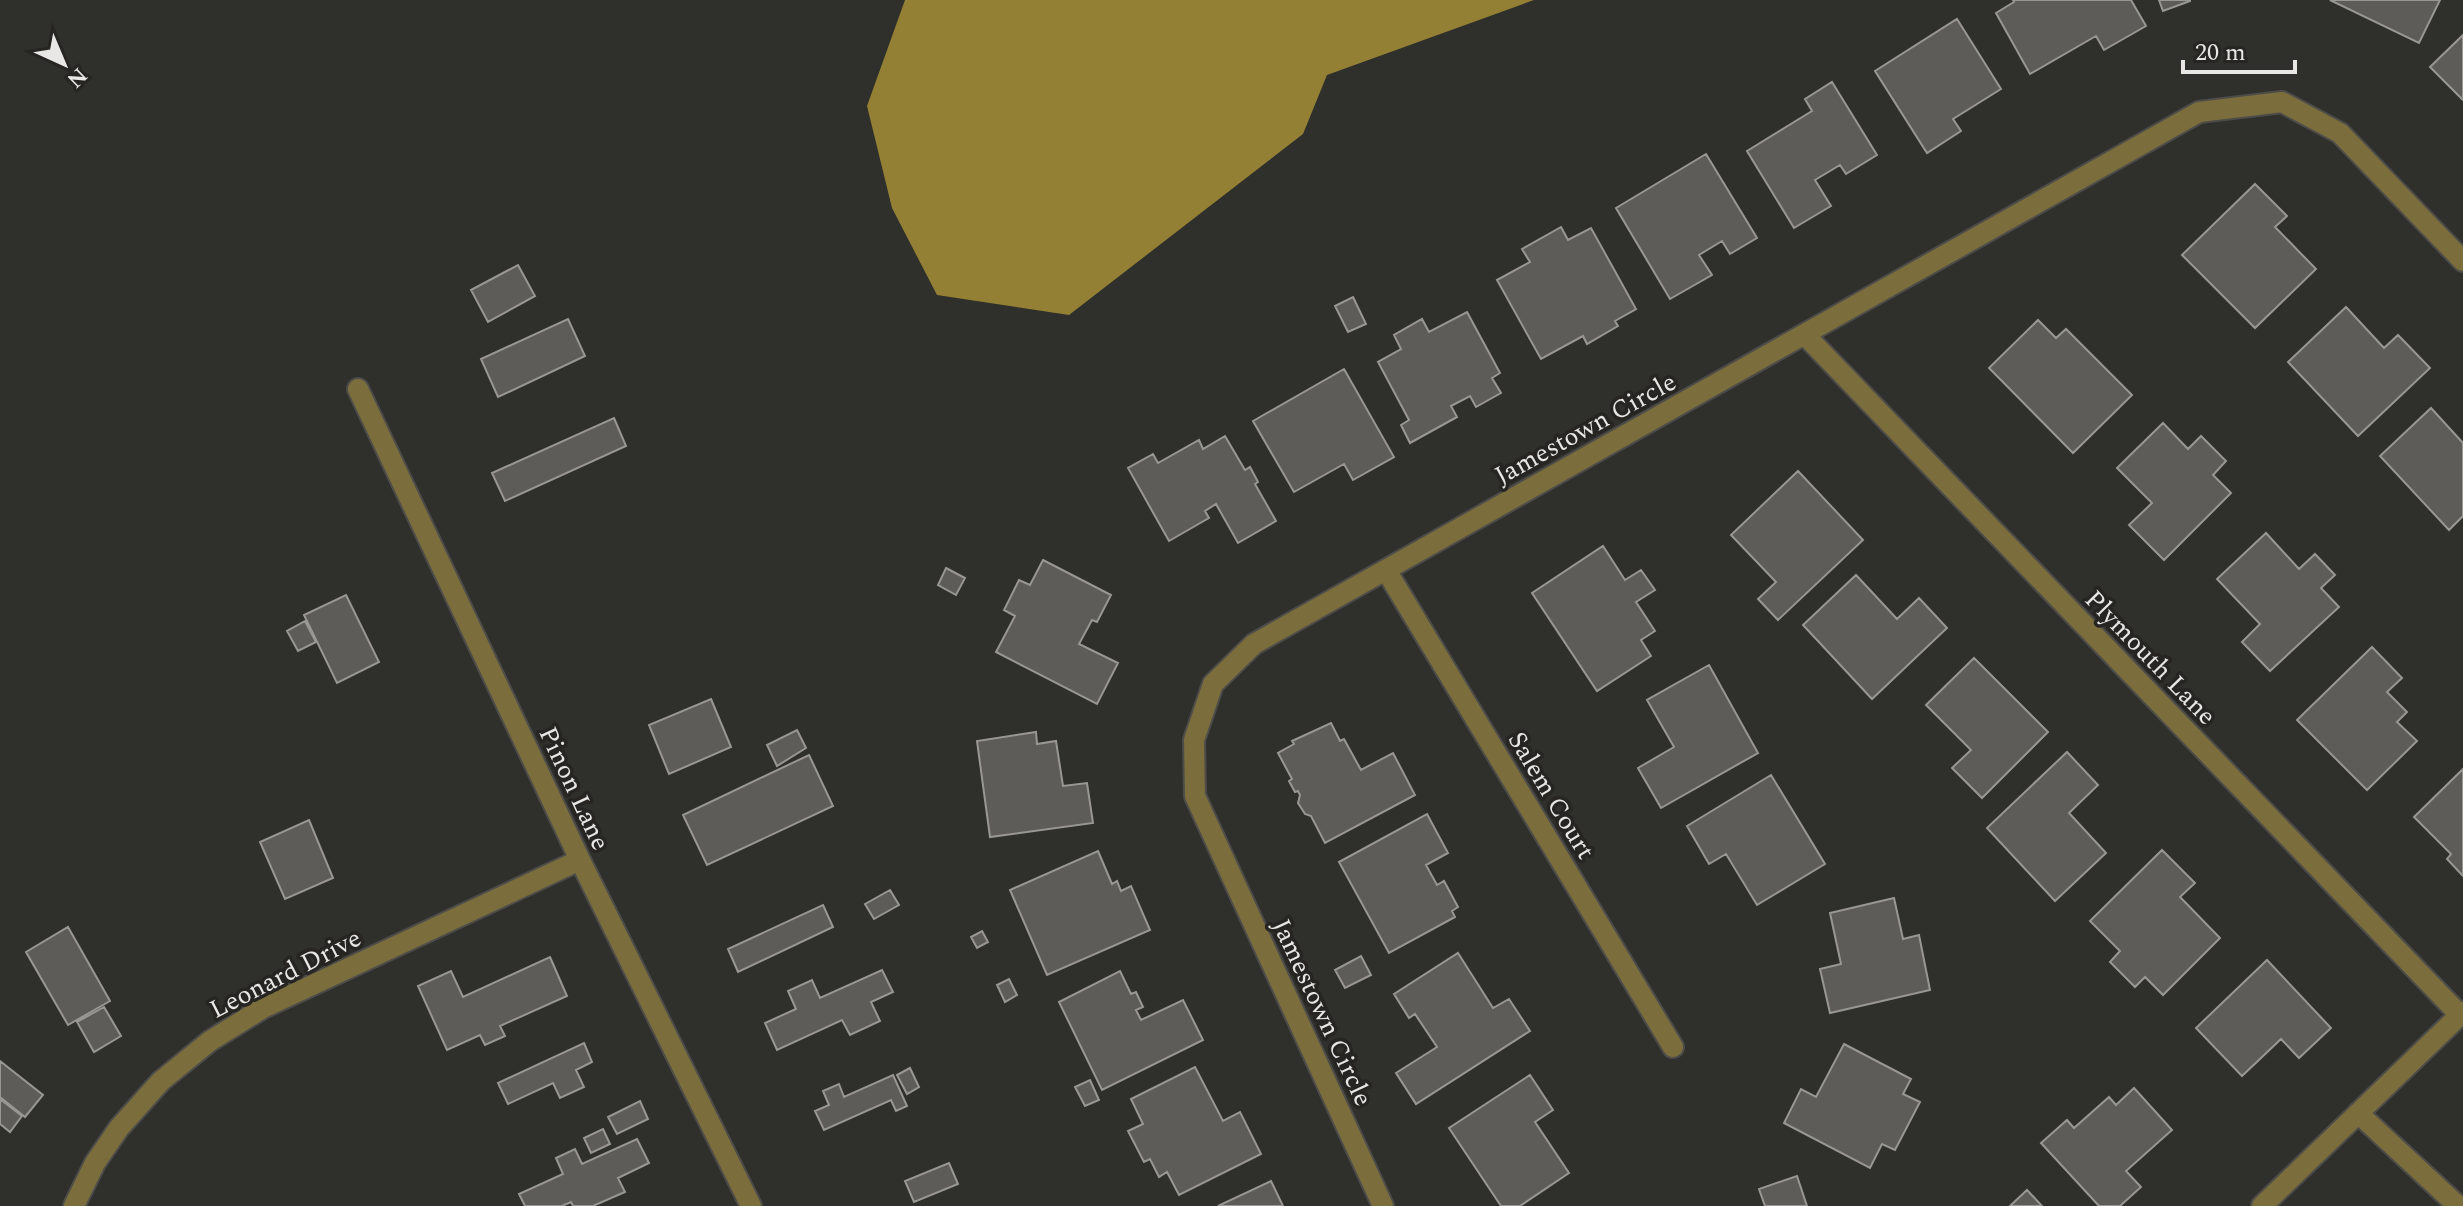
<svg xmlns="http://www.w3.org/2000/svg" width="2463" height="1206" font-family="Spectral,serif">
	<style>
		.water { fill: #938034 }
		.building { fill: #5d5c58; stroke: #989793; stroke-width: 2 }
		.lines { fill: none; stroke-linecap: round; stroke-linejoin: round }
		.minor-casing { stroke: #4d4c49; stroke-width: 24 }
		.minor { stroke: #7b6e3c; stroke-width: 20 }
		.labels { text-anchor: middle; stroke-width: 7; stroke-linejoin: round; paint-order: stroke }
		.street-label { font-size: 26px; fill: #e8e7e5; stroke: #262522 }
	</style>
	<rect width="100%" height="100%" fill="#2f2f2b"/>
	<!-- water -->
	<path class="water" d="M905 0H1534L1327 75 1303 134 1069 315 937 295 892 208 867 106Z"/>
	<!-- building -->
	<path class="building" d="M2013 0H2131L2146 26 2104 50 2096 36 2030 74 1996 13 2014 2Z
		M2159 0H2190V1L2163 11Z
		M2330 0H2440L2419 43Z
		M1957 19 2001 89 1953 119 1961 131 1927 153 1875 71Z
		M2463 35V100L2430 67Z
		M1832 82 1877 155 1846 174 1840 165 1815 180 1831 206 1794 228 1747 151 1812 111 1805 99Z
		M1706 154 1757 238 1730 254 1722 241 1699 255 1712 275 1670 299 1616 208Z
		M2255 184 2287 216 2275 227 2316 269 2255 328 2182 255Z
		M1561 227 1568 240 1591 228 1636 309 1615 321 1618 326 1587 344 1583 336 1541 359 1497 280 1530 262 1522 249Z
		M518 265 535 296 488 322 471 290Z
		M1353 297 1366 324 1348 332 1335 306Z
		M2346 307 2384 348 2398 335 2430 368 2358 436 2288 362Z
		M1467 312 1500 373 1492 378 1501 393 1476 407 1470 396 1451 406 1457 417 1410 443 1401 425 1409 420 1378 362 1401 349 1394 335 1422 319 1429 332Z
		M568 319 585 356 498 397 481 359Z
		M2038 320 2056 338 2066 329 2132 395 2073 453 1989 368Z
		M1344 369 1394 457 1353 480 1344 464 1294 492 1253 421Z
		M2431 408 2463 443V516L2449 530 2380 456Z
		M614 418 626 446 505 501 492 473Z
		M2163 423 2188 449 2201 436 2226 461 2213 475 2231 493 2164 560 2129 525 2152 503 2117 468Z
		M1225 436 1245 470 1250 467 1258 482 1255 484 1276 521 1238 543 1216 504 1205 511 1209 518 1169 541 1128 468 1153 454 1158 463 1199 440 1203 449Z
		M1798 471 1863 540 1778 620 1758 599 1776 582 1731 535Z
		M2266 533 2299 569 2315 554 2335 575 2321 588 2339 607 2270 671 2242 642 2260 624 2217 579Z
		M1603 546 1625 580 1641 570 1655 590 1636 602 1655 631 1641 640 1651 656 1597 691 1532 593Z
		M1043 560 1111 595 1097 622 1092 620 1079 644 1118 663 1097 704 996 652 1015 616 1004 610 1019 580 1030 585Z
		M946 568 965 578 956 595 938 585Z
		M1856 575 1897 619 1919 598 1947 628 1872 699 1803 625Z
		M346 595 379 662 337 683 304 615Z
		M305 621 316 642 298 651 287 631Z
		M2372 647 2402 678 2387 692 2407 712 2397 722 2417 741 2367 790 2297 720Z
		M1974 658 2048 732 1982 798 1952 768 1971 750 1926 705Z
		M1709 665 1758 753 1661 808 1638 768 1674 747 1647 700Z
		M711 699 731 747 669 774 649 725Z
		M1331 723 1340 741 1344 739 1361 770 1393 753 1415 795 1325 843 1311 816 1305 814 1298 803 1300 795 1298 791 1295 792 1289 781 1292 779 1278 753 1294 744 1292 741Z
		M797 730 806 748 777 766 767 745Z
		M1036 732 1037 744 1056 741 1063 786 1087 783 1093 823 990 837 977 741Z
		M2067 752 2098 785 2069 813 2106 853 2055 901 1987 828Z
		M809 755 833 806 707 865 683 815Z
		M2463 769V876L2447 859 2451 854 2414 817Z
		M1771 775 1825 864 1757 905 1726 854 1709 864 1687 826Z
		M1427 814 1448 853 1426 865 1437 885 1444 881 1458 907 1452 911 1455 917 1389 953 1339 862Z
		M309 820 333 878 285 899 260 842Z
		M2162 850 2195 883 2180 897 2220 938 2163 995 2145 977 2135 987 2110 962 2120 951 2090 921Z
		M1098 851 1112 884 1117 881 1121 891 1131 886 1150 930 1047 975 1010 890Z
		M890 890 899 905 874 919 865 904Z
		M1894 898 1903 939 1919 935 1930 990 1830 1013 1820 969 1841 964 1830 913Z
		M823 905 833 927 738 972 728 949Z
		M68 927 110 1001 68 1025 26 952Z
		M982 931 988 942 977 948 971 937Z
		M1458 953 1493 1008 1509 999 1530 1031 1416 1104 1396 1073 1437 1047 1415 1014 1409 1018 1394 994Z
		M1361 956 1371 975 1345 988 1335 970Z
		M550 957 567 996 500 1026 505 1036 485 1045 480 1035 447 1050 418 986 451 971 463 997Z
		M2267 960 2331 1028 2299 1058 2281 1039 2242 1076 2196 1028Z
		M882 970 893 992 871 1002 880 1021 850 1035 842 1020 777 1050 765 1023 796 1009 788 991 812 980 820 998Z
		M1120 971 1131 994 1136 992 1143 1007 1136 1010 1141 1020 1183 1000 1203 1040 1102 1090 1059 1002Z
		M1009 979 1017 995 1005 1002 997 985Z
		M104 1007 121 1036 94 1052 77 1022Z
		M584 1043 592 1062 576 1070 584 1087 560 1098 553 1083 508 1104 498 1083Z
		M1844 1044 1911 1079 1903 1094 1920 1102 1895 1150 1882 1144 1870 1168 1784 1123 1801 1089 1816 1097Z
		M0 1061 43 1095 25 1117 0 1097Z
		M1195 1067 1223 1121 1240 1112 1261 1154 1179 1195 1167 1172 1159 1177 1150 1159 1144 1162 1128 1131 1143 1124 1131 1099Z
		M910 1068 919 1087 907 1094 897 1075Z
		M893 1075 907 1106 896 1111 891 1100 824 1130 815 1111 829 1105 823 1091 839 1084 844 1097Z
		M1530 1075 1553 1110 1535 1122 1569 1173 1520 1206H1501L1449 1128Z
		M1090 1080 1099 1100 1085 1106 1075 1087Z
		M2134 1088 2172 1130 2126 1171 2141 1187 2120 1206H2099L2041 1143 2067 1120 2074 1128 2109 1097 2116 1105Z
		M0 1099 22 1116 10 1132 0 1124Z
		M640 1101 648 1119 617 1134 608 1117Z
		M603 1129 610 1144 591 1153 584 1138Z
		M637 1139 649 1163 618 1178 625 1192 593 1206H573L571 1202 562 1206H525L519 1194 563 1174 556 1158 575 1149 582 1164Z
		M949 1163 958 1184 914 1202 905 1181Z
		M1797 1176 1807 1206H1765L1759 1189Z
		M1271 1181 1283 1206H1218Z
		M2027 1190 2042 1206H2010Z"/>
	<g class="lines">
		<defs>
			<path id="minor" d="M1805 335 2460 1015
				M358 389 580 860 751 1206
				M1386 570 1673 1047
				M2358 1113 2458 1206
				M74 1206 95 1163 119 1128 161 1081 210 1041 263 1008 580 860
				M1383 1206 1195 796 1194 740 1213 684 1254 644 2199 112 2282 102 2340 133 2463 261
				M2262 1206 2463 1012"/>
		</defs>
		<!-- minor casing -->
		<use href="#minor" class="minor-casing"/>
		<!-- minor -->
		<use href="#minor" class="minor"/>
	</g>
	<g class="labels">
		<!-- street labels -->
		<g class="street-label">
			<text transform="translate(1585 428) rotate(-29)" y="9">Jamestown Circle</text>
			<text transform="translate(2151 657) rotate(46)" y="9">Plymouth Lane</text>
			<text transform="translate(575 788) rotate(65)" y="9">Pinon Lane</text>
			<text transform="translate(1552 795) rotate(59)" y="9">Salem Court</text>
			<text transform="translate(285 973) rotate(-27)" y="9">Leonard Drive</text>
			<text transform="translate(1323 1012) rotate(65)" y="9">Jamestown Circle</text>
		</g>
	</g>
	<!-- north arrow -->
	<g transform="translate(64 64) rotate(136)" stroke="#262522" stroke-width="6" paint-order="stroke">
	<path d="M0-6L14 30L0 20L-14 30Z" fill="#e8e7e5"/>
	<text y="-12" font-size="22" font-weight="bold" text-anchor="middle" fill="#e8e7e5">N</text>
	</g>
	<!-- scale -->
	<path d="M2183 60v12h112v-12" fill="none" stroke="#e8e7e5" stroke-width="4"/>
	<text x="2195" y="60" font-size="24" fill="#e8e7e5" stroke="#262522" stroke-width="6" paint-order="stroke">20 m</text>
</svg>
